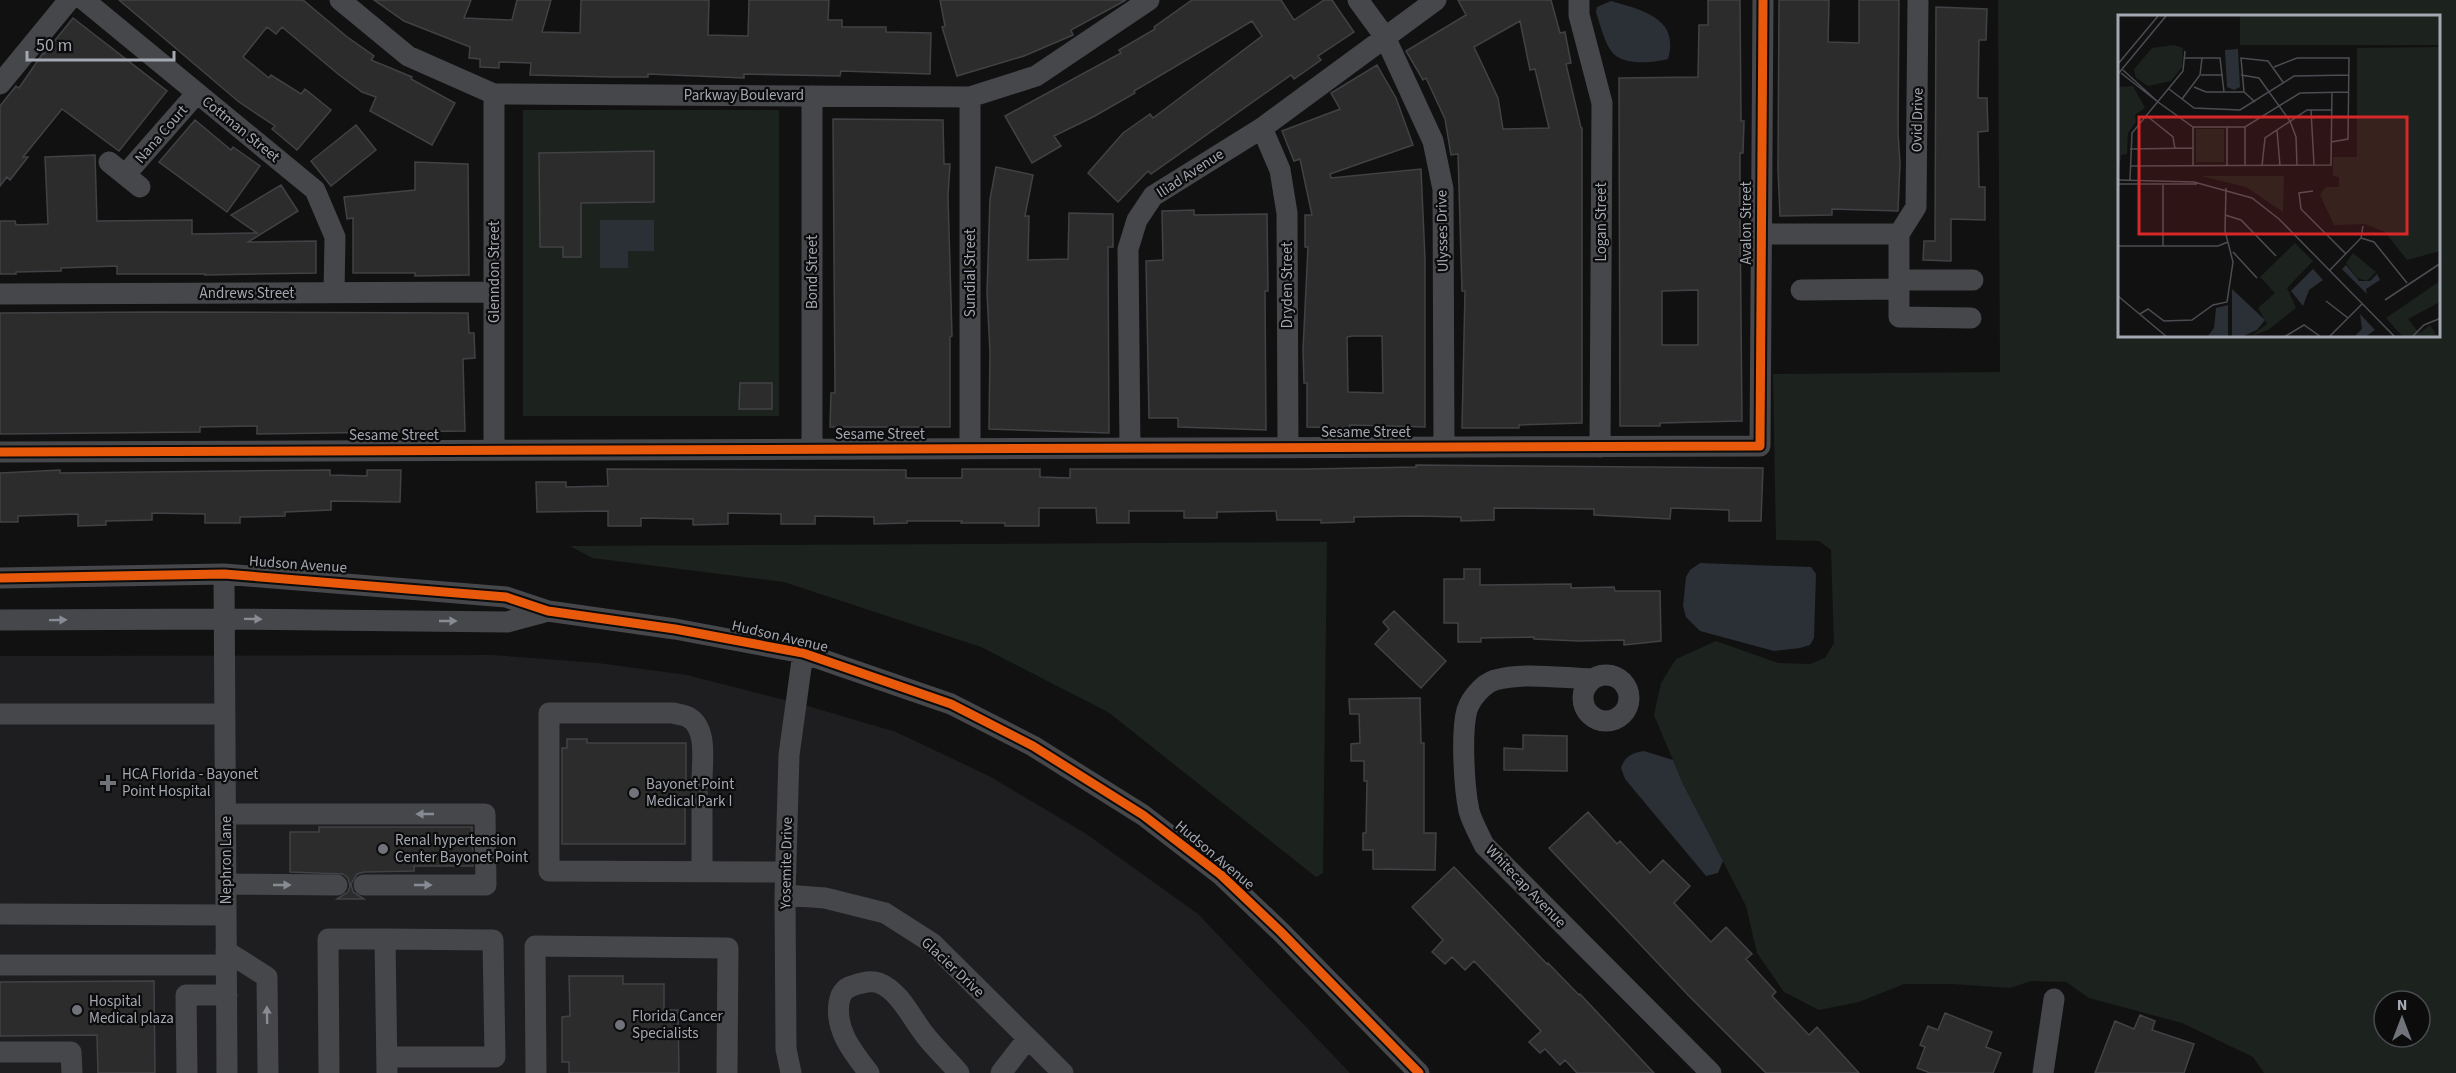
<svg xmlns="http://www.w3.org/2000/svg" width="2456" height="1073" font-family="'Source Sans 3',sans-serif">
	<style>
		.built { fill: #1e1e20 }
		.green { fill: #1c221d; fill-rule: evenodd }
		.water { fill: #2a3036 }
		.building { fill: #2c2c2d; stroke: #414245; stroke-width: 1.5; fill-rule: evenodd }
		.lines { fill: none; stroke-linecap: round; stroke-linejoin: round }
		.minor { stroke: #46474a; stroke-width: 21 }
		.cycleway-casing { stroke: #0c0c0d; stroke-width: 13 }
		.cycleway { stroke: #e8590c; stroke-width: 9 }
		.oneway { fill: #888b93 }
		.poi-dot { fill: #71737a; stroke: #0c0c0d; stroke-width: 2 }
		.labels { text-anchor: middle; stroke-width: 4.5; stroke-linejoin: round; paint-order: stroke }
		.street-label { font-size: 15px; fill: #a4a8b2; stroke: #0c0c0d }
		.poi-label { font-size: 15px; fill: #a4a8b2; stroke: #0c0c0d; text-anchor: start }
		.inset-road { fill: none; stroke: #4c4d52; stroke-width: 1.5 }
		.view { fill: #d62828; fill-opacity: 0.15; stroke: #d62828; stroke-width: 3 }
		.inset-edge { fill: none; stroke: #a4a8b2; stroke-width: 3 }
	</style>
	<rect width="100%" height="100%" fill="#111112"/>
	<!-- built -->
	<path class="built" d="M492 655 598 663 687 675 808 706 896 732 989 776 1085 833 1198 914 1350 1073H0V656Z"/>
	<!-- green -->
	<path class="green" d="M1998 0H2456V1073H2264L2253 1057 2182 1023 2089 998 2066 982 2031 981 2010 988 1952 984H1904L1859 1002 1819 1010 1784 992 1757 953 1746 906 1683 784 1654 715 1661 683 1676 659 1716 641 1778 663 1810 664 1825 658 1834 643 1831 550 1819 541 1776 540 1773 374 2000 372ZM2120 16H2440V336H2120ZM2384 1001H2420V1037H2384Z
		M523 110H779V416H523Z
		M1327 542 1323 873 1316 877 1108 712 981 647 784 582 592 558 570 546Z"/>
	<!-- water -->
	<path class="water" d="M1611 1C1642 10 1680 18 1668 59 1653 63 1623 66 1612 52 1604 42 1600 24 1596 12L1597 7Z
		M600 220H654V251H628V268H600Z
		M1700 563 1811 567 1816 574 1814 638 1810 645 1800 648 1774 651 1700 631 1686 617 1683 606 1686 577 1690 570Z
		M1644 751 1673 760 1683 784 1723 861 1718 873 1706 876 1625 779 1621 768C1625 756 1632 753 1644 751Z"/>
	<!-- building -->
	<path class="building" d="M119 0H303L346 36 374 56 371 60 412 77 411 79 455 103 432 145 370 111 376 97 362 92 338 74 282 27 276 34 267 27 243 57 269 78 271 75 301 94 305 89 331 110 297 150 272 129 275 126 239 102Z
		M374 0H471L464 18 512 20 517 0H551L542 32 580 33 581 0H709L708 35 748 36 749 0H829L828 20H842V27H886V32L931 33 930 74 841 71 840 76 744 74V78L648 74V77H612L530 75 531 63 499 62V68L480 67V59L469 58 470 47 404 21Z
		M940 0H1126L1071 30 1073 35 1024 56 957 76 942 27 945 26Z
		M1192 0H1281L1294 20 1324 0H1332L1354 32 1318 56 1321 60 1294 79 1291 75 1151 174 1148 171 1118 202 1088 173 1123 133 1150 114 1153 118 1262 36 1252 21 1134 91 1135 93 1093 117 1054 136 1061 146 1032 163 1005 116 1121 53 1119 50 1155 29 1154 27Z
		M1458 0H1551L1560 33 1565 32 1571 63 1566 64 1581 128H1582V423L1519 425V428H1462L1465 291H1462L1458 154 1451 155 1445 119 1426 78 1423 80 1406 51 1466 15ZM1520 21 1530 70 1535 69 1549 128 1503 129 1498 98 1474 47Z
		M1708 0H1740L1741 121H1744L1743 153H1740V211L1742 421 1660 423V426H1620L1619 78 1698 77 1699 25H1708ZM1698 290V345H1662V291Z
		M1779 0H1829L1828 42 1859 43V0H1899L1898 132 1900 164 1898 211 1832 209V215L1780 216 1778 169Z
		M1936 7 1987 9 1986 40H1979L1978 98H1987L1988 131 1978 132 1979 187H1985V220L1951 219V261L1923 260 1924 241H1935Z
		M73 18 167 91 119 151 62 109 23 157H28L10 180 7 177 0 186V106L16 86 19 88 43 53 44 54Z
		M1377 65 1396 98 1413 145 1330 174 1331 178 1421 169 1425 259V427L1350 425V428L1307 427V383H1304L1303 350 1308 247H1305V215H1312L1300 159 1294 161 1282 131 1340 109 1331 93ZM1352 336H1382L1383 393 1348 392 1347 337Z
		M833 119 943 120 944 164H950L948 196 952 336 950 337V427H830L831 393H835Z
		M195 120 231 150 233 147 260 166 227 212 159 162Z
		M356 125 376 150 331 186 311 161Z
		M654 151V202L581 203V257H563V247H540L539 153Z
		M95 155 97 221 192 220V234L257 233 231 215 281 185 298 211 248 242 316 241V273L205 275V274H117V266L61 268V271L16 272V274H0V221H15L16 225 48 224 45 157Z
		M415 162 468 164 469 275 415 276V273H353V218L347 219 344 197 415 190Z
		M996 167 1033 175 1025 216H1029L1028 260 1068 259 1069 213 1113 214V247H1108L1109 433 989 429 990 352 987 293 990 199Z
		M1194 210V215L1267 214 1268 291H1265L1266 430 1178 427V418H1149L1146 261 1163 260 1162 211Z
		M155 312 468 313 469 333H474L475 358 463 359 465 431 257 434V426L200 427V432L0 434V313Z
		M740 383H772V409H739Z
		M1416 465 1763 468 1761 521H1729V510L1671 508 1670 519 1594 515V509L1494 508V520L1461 521V517L1415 516 1354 517V522L1321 523V520H1277L1276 511 1217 512V518H1184V511H1129V523H1097L1096 508H1039V526H1005V523H961L962 521H907V523L874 524V517L815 516V524H781V514L728 513V524L693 525V519L641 518V526H608V511L537 512 536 482H566V487L608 486 607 469 906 470V478H962V469H1040V477L1070 478V469H1308L1416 467Z
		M60 470V473L330 470V475L367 476V470H401L400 502 331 501V510L285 512V516L240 517V523H205V514L152 513V520L106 521V525L78 526V514L18 516V522H0V473Z
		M1464 569H1480V585L1571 584V588L1614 587 1615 591H1660L1661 641 1624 645V640L1579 641 1534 639V637L1481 638V642H1458V623H1444V579H1464Z
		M1394 611 1446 661 1421 688 1375 644 1389 629 1383 622Z
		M1420 698 1421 743H1424V833H1436L1435 870 1373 869V850H1363V833H1366L1367 781H1364V761H1351V744L1360 743 1359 714H1350L1349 699Z
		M1523 735 1567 736V771L1504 770V748L1523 749Z
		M567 739H587V743H686V780H689L695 790 707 792V794L696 795 691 799 689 806H685V844H562V748H567Z
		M1588 812 1617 844 1620 841 1650 873 1663 860 1690 886 1674 903 1711 942 1726 927 1752 954 1746 959 1776 992 1772 996 1809 1035 1817 1027 1859 1073H1766L1688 995 1549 848Z
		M319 827H472L473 866H414V871L364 872 357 874 351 884 353 892 364 899H337L348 892 350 886 348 878 343 874 290 872V832H319Z
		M1454 867 1547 964 1548 963 1579 995 1580 994 1654 1073H1577L1565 1060 1560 1065 1545 1049 1540 1053 1529 1042 1541 1031 1474 961 1465 970 1452 957 1445 964 1432 952 1443 940 1412 907Z
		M569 976H623V984H664V1010H678L679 1073H569V1062H562V1017L570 1016Z
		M154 981 155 1073H98L97 1035 0 1036V982Z
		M1945 1013 1992 1032 1986 1047 2001 1053 1993 1073H1930L1917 1068 1925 1047 1920 1045 1928 1026 1938 1030Z
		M2140 1015 2155 1021 2152 1030 2194 1044 2184 1073H2095L2115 1021 2134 1029Z"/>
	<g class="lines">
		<!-- minor -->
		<path class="minor" d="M84 0 315 190 335 237 334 293
			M340 0 408 56 494 94 970 97 1036 76 1149 0
			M1358 0 1385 37 1433 141 1443 189 1444 447
			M1579 0V15L1602 103 1600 447
			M0 84 69 0
			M494 94V450
			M970 97V448
			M1262 128 1280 170 1287 213 1288 447
			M109 162 140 187
			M125 175 197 93
			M1761 234H1899
			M1899 234 1916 207 1918 0
			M1899 280H1973
			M1899 289V317L1971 318
			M1801 290 1899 289V234
			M0 294 494 292
			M1130 448 1128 249 1137 220 1153 196 1262 128 1436 0
			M812 449V96
			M0 452 1760 446 1763 0
			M224 574 227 1073
			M0 578 224 574 506 597 548 611 675 629 803 653 951 704 1033 746 1143 815 1221 875 1281 932 1419 1073
			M0 620 225 619 507 622 548 611
			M1583 698a23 23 0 1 1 46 0a23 23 0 1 1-46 0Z
			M1592 679C1561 678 1524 672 1495 680 1483 684 1471 698 1467 710 1461 732 1464 787 1469 811 1472 822 1479 834 1484 845L1711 1073
			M0 714H225
			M702 780C702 761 708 728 688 717 684 715 677 714 673 713H549V871L786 872
			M226 814H485L486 885H364
			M702 872V806
			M226 884 337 885
			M785 895 825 898 885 913 932 943 1063 1073
			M0 914 226 915
			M226 951 267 977 268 1073
			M0 965H227
			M0 1052H71L72 1073
			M387 1057H495L493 940 385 939 387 1073
			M187 1073 186 995H227
			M329 1073 328 939H385
			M536 1073 535 946 728 948 727 1073
			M791 1073 786 1049 785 895 789 755 803 653
			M869 1073C853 1052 835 1031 839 1003 840 995 844 988 852 986 860 983 871 980 879 983 900 991 912 1019 925 1035 935 1048 948 1060 959 1073
			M1001 1073 1028 1038
			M2043 1073 2054 999"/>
		<defs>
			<path id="cycleway" d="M0 452 1760 446 1763 0
				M0 578 224 574 506 597 548 611 675 629 803 653 951 704 1033 746 1143 815 1221 875 1281 932 1419 1073"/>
		</defs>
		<!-- cycleway casing -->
		<use href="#cycleway" class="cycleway-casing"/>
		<!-- cycleway -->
		<use href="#cycleway" class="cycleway"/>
	</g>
	<!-- one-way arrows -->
	<defs><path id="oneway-solid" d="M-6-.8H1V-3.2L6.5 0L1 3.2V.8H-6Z" transform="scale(1.5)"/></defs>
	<g class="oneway">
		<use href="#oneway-solid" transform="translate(253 619) rotate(1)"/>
		<use href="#oneway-solid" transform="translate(58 620) rotate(-1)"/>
		<use href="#oneway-solid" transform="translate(448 621)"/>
		<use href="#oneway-solid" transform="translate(425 814) rotate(-180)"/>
		<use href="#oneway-solid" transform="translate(282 885)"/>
		<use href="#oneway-solid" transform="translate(423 885)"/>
		<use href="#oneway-solid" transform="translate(267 1015) rotate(-91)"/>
	</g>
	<!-- markers -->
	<g class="poi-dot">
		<path d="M105 774h6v6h6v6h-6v6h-6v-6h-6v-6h6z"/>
		<circle cx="634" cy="793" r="6"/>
		<circle cx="383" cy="849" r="6"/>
		<circle cx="77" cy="1010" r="6"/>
		<circle cx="620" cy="1025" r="6"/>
	</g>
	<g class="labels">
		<!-- street labels -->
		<g class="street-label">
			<text x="744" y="100">Parkway Boulevard</text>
			<text transform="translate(1917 120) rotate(-89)" y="5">Ovid Drive</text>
			<text transform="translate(241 129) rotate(39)" y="5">Cottman Street</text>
			<text transform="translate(161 134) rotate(-49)" y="5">Nana Court</text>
			<text transform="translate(1190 173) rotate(-33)" y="5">Iliad Avenue</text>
			<text transform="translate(1601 222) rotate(-90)" y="5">Logan Street</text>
			<text transform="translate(1746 223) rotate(-90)" y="5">Avalon Street</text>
			<text transform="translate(1442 231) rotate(-91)" y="5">Ulysses Drive</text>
			<text transform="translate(494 272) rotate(-90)" y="5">Glenndon Street</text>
			<text transform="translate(812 272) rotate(-90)" y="5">Bond Street</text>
			<text transform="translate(970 273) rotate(-90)" y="5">Sundial Street</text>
			<text transform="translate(1287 285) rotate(-90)" y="5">Dryden Street</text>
			<text x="247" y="298">Andrews Street</text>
			<text x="1366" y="437">Sesame Street</text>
			<text x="880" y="439">Sesame Street</text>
			<text x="394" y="440">Sesame Street</text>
			<text transform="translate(298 564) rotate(4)" y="5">Hudson Avenue</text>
			<text transform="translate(780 636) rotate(13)" y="5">Hudson Avenue</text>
			<text transform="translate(1215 855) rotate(40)" y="5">Hudson Avenue</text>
			<text transform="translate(226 860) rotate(-90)" y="5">Nephron Lane</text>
			<text transform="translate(786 863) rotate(-89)" y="5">Yosemite Drive</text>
			<text transform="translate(1526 886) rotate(46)" y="5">Whitecap Avenue</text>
			<text transform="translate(953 967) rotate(43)" y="5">Glacier Drive</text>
		</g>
		<!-- poi labels -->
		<g class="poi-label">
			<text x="122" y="779">HCA Florida - Bayonet<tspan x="122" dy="17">Point Hospital</tspan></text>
			<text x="646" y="789">Bayonet Point<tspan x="646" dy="17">Medical Park I</tspan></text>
			<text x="395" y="845">Renal hypertension<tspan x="395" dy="17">Center Bayonet Point</tspan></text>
			<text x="89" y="1006">Hospital<tspan x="89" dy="17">Medical plaza</tspan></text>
			<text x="632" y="1021">Florida Cancer<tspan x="632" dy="17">Specialists</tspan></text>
		</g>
	</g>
	<!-- overview -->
	<g transform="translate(2118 15)">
		<rect width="322" height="322" fill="#111112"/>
		<path d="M122 1H322V30H122ZM56 30 65 33 64 52 53 66 30 71 18 63 16 54 34 33ZM322 32V236L289 245 267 217 247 209 216 210 202 180 208 172H221V162L215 161V142H239V33ZM15 71 27 93 17 100 18 107 10 118 9 139 3 140 0 162V72ZM78 114H106V147H78ZM83 161H166L165 197 128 172ZM177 228 195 246 169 273 178 293 150 315 133 321 149 309 140 293 157 278 142 262ZM235 238 258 257 249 266 239 263 228 248ZM322 266V287L290 304 301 318 312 310 320 322H285L268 303Z" fill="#1c221d"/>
		<path d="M120 34 122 72 116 75 109 72 107 35ZM228 250 241 266H252L259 259 262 265 248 274 249 279 224 254ZM195 254 205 265 191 275 185 291 173 276ZM114 274 147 305 139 315 123 322H114ZM110 290V322H89L96 313 98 293ZM242 299 257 315 247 322H236L244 314Z" fill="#2a3036"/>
		<path class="inset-road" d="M67 43H102L106 77M0 49 40 1M156 52 179 43H231L230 124 213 127M3 58 40 87 5 55M0 59 48 1M83 60H105M123 60 141 63 172 106 178 122 179 150M76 72 88 77H126L137 87M51 74 76 93 122 95 176 61 231 60M126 77 123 43 150 46 165 67M64 84 82 60 84 43M40 87 75 112H127L182 78 231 77M193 95 196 150M29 101 55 122 57 134M75 112V151M127 112V151M159 115 162 151M12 134 75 133M12 151 213 150 214 77M109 151V112M144 151 147 123 189 95H213M0 165 76 167 134 183 161 204 277 322M12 165 14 118 65 56 67 36M0 169H79M45 170V231M195 176 181 178 183 194 228 239M107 200 123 205 158 241M243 223 256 227 289 268M0 231H100L110 227M115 237 139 263M212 255 243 223 245 211M0 281 49 322M267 285 323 248M208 286 230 303M22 299 30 294 46 306 74 305 95 290 109 287 115 247 107 216 108 173M166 322 186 310 203 322M211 322 244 289M294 322 306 310 323 303"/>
		<path class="view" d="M21 102H289V219H21Z"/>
		<rect width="322" height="322" class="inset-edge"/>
	</g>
	<!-- north arrow -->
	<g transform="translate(2402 1019)"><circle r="28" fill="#0c0c0d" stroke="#494a4f" stroke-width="1.5"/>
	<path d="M0-4.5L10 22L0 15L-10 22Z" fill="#71737a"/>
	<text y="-9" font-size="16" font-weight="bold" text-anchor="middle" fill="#a4a8b2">N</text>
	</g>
	<!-- scale -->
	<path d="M27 51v9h147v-9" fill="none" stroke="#a4a8b2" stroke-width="3"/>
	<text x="36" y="51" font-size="18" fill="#a4a8b2" stroke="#0c0c0d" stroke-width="4.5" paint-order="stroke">50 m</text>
</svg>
